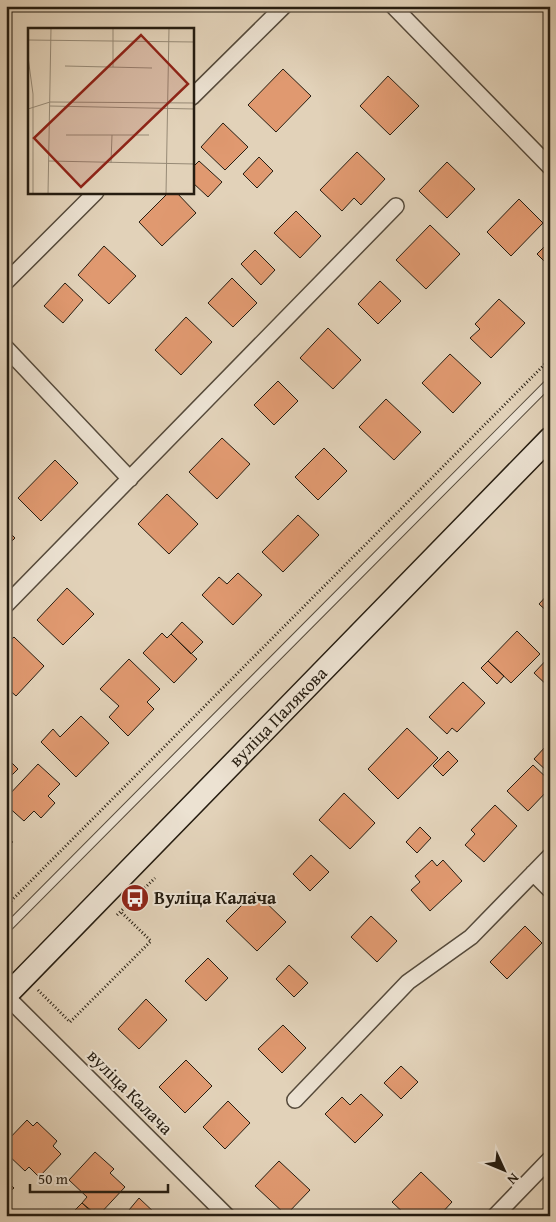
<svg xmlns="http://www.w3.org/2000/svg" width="556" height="1222" font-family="'Gentium Book Plus',serif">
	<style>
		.building { fill: #e09970; stroke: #261d11 }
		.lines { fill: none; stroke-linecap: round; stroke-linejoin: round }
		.lane-casing { stroke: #554a3b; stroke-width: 10 }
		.street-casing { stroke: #554a3b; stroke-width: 18 }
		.secondary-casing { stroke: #261d11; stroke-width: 24 }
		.path { stroke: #261d11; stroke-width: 3; stroke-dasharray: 1 2.5; stroke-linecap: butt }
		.lane { stroke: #ece2d2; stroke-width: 8 }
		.street { stroke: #ece2d2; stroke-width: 15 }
		.secondary { stroke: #ece2d2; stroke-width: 21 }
		.labels { text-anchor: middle; stroke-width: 4; stroke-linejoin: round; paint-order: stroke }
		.street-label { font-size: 18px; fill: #261d11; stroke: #ece2d2 }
		.poi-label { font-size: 18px; font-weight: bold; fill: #261d11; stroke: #ece2d2; text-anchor: start }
		.inset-road { fill: none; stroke: #978a76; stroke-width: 1 }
		.view { fill: #8f2418; fill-opacity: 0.15; stroke: #8f2418; stroke-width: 2.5 }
		.inset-edge { fill: none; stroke: #261d11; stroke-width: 2.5 }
	</style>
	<rect width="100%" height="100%" fill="#e2d2b9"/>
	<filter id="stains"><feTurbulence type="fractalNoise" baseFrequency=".004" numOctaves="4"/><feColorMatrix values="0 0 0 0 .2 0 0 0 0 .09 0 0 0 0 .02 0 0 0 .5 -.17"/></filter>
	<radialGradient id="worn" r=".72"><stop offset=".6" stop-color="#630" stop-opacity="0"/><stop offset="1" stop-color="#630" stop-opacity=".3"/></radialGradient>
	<!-- building -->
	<path class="building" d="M283 69 311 96 276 132 248 105Z
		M388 76 419 106 390 135 360 106Z
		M223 123 248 147 225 170 201 147Z
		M357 152 385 179 361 205 354 198 342 211 320 190Z
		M259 157 273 171 257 188 243 174Z
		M199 161 222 182 208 197 192 182V168Z
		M447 162 475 189 447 218 419 191Z
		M169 192H176L196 213 162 246 139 222Z
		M519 199 543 223 511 256 487 232Z
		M296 211 321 236 300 258 274 233Z
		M430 225 460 254 426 289 396 260Z
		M550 241V267L537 254Z
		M104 246 136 276 109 304 78 275Z
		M255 250 275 270 261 285 241 264Z
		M232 278 257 303 233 327 208 303Z
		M380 281 401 301 378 324 358 304Z
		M65 283 83 300 63 323 44 306Z
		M499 299 525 323 491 358 470 338 480 329 475 324Z
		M186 317 212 342 181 375 155 350Z
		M328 328 361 360 333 389 300 358Z
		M450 354 481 383 453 413 422 383Z
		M278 381 298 401 274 425 254 405Z
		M386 399 421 432 394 460 359 427Z
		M222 438 250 464 217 499 189 472Z
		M324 448 347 471 318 500 295 477Z
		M55 460 78 483 41 521 18 498Z
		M167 494 198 524 169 554 138 524Z
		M298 515 319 535 283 572 262 552Z
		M6 529 15 538 6 547Z
		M238 573 262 595 233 625 202 595 219 577 227 584Z
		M67 588 94 614 63 645 37 620Z
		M550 592V614L539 604Z
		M182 622 203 642 191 654 171 634Z
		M517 631 540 654 511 683 488 661Z
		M162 633 167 638 171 634 197 659 174 683 143 653Z
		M14 637 44 666 16 696 6 687V644Z
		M550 656V688L534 673Z
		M129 659 160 689 147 702 154 709 128 736 109 717 119 706 100 689Z
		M488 661 504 676 497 684 481 668Z
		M463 682 485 703 457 732 452 728 447 734 429 717Z
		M81 716 109 743 76 777 41 742 53 729 60 737Z
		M407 728 438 758 398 799 368 769Z
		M546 746 550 750V774L534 759Z
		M448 751 458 761 443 776 433 766Z
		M6 757 18 769 6 781Z
		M38 764 60 784 48 796 55 803 41 818 34 811 24 821 6 805V798Z
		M533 765 550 781V788L528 811 507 791Z
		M344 793 375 823 350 849 319 820Z
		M495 805 517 826 484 862 465 845 475 834 471 830Z
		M420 827 431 838 417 853 406 842Z
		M6 835 13 842 6 849Z
		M311 855 329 872 310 891 293 874Z
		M432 860 437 866 443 860 462 881 430 911 411 890 420 882 415 876Z
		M255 892 286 922 257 951 226 921Z
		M371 916 397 941 377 962 351 937Z
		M525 926 542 943 507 979 490 962Z
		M208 958 228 978 206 1001 185 981Z
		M289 965 308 983 294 997 276 979Z
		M146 999 167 1020 139 1049 118 1029Z
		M283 1025 306 1048 282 1073 258 1049Z
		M186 1060 212 1086 185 1113 159 1087Z
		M401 1066 418 1082 401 1099 384 1083Z
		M361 1094 383 1115 355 1143 325 1114 342 1097 350 1105Z
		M228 1101 250 1123 225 1149 203 1127Z
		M27 1120 33 1126 37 1122 57 1141 53 1146 61 1154 39 1177 29 1167 25 1171 6 1153 9 1147 6 1142Z
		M95 1152 114 1169 110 1173 125 1187 98 1216 82 1203 87 1197 69 1180Z
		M279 1161 310 1190 286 1215 255 1186Z
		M421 1172 452 1202 439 1216H407L392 1202Z
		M6 1180 14 1188 6 1195Z
		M139 1198 158 1216H124Z
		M82 1203 96 1216H69Z"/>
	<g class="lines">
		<defs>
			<path id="lane" d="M6 929 550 382"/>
			<path id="street" d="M393 6 550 167
				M192 97 284 6
				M6 282 96 192
				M6 348 130 479
				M6 605 396 206
				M533 873 550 890
				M6 996 227 1216
				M295 1100 408 982 471 937 550 856
				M495 1216 550 1159"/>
			<g id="secondary">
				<path id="s1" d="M6 996 550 438"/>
			</g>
		</defs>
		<!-- lane casing -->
		<use href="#lane" class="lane-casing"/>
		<!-- street casing -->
		<use href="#street" class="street-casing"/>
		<!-- secondary casing -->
		<use href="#secondary" class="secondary-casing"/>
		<!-- path -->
		<path class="path" d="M6 906 550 359
			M117 915 155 878
			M38 990 70 1022 151 941 121 912"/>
		<!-- lane -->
		<use href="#lane" class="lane"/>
		<!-- street -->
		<use href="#street" class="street"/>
		<!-- secondary -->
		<use href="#secondary" class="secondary"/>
	</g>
	<!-- icons -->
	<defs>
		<symbol id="bus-disc" viewBox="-11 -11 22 22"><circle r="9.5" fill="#8f2418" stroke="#ece2d2"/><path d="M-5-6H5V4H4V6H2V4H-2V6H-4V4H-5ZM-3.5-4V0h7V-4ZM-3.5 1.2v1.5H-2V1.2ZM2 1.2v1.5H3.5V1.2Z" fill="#fff"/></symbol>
	</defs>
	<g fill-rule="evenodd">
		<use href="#bus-disc" x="119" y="882" width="32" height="32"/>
	</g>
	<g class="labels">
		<!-- street labels -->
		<g class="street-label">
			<text dy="6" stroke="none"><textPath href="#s1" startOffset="390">вуліца Палякова</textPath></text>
			<text transform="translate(130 1092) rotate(45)" y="6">вуліца Калача</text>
		</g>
		<!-- poi labels -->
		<g class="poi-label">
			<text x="154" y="904">Вуліца Калача</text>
		</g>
	</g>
	<!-- overview -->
	<g transform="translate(28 28)">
		<rect width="166" height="166" fill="#e2d2b9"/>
		<path class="inset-road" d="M0 12 167 14M0 29 5 66V166M37 38 124 40M85 39V0M22 78 167 81M0 81 22 74 167 75M38 107H121M20 133 167 136M83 135 84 107M20 166 23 0M138 166 141 0"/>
		<path class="view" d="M113 7 160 56 53 159 6 110Z"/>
		<rect width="166" height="166" class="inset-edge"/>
	</g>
	<!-- margin -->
	<rect width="556" height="1222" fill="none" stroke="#e2d2b9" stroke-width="25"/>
	<rect x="8" y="8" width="541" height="1207" fill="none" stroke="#261d11" stroke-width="2.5"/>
	<rect x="12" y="12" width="531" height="1197" fill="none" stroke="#261d11"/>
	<!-- north arrow -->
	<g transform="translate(504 1170) rotate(134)" stroke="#ece2d2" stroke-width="4" paint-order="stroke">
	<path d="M0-4L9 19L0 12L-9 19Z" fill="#261d11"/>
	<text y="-8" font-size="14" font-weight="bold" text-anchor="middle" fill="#261d11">N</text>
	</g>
	<!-- scale -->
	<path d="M30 1184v8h138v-8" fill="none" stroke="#261d11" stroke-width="2.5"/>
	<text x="38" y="1184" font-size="15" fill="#261d11" stroke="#ece2d2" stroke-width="4" paint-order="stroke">50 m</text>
	<rect width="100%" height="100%" filter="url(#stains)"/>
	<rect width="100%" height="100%" fill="url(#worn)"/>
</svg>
